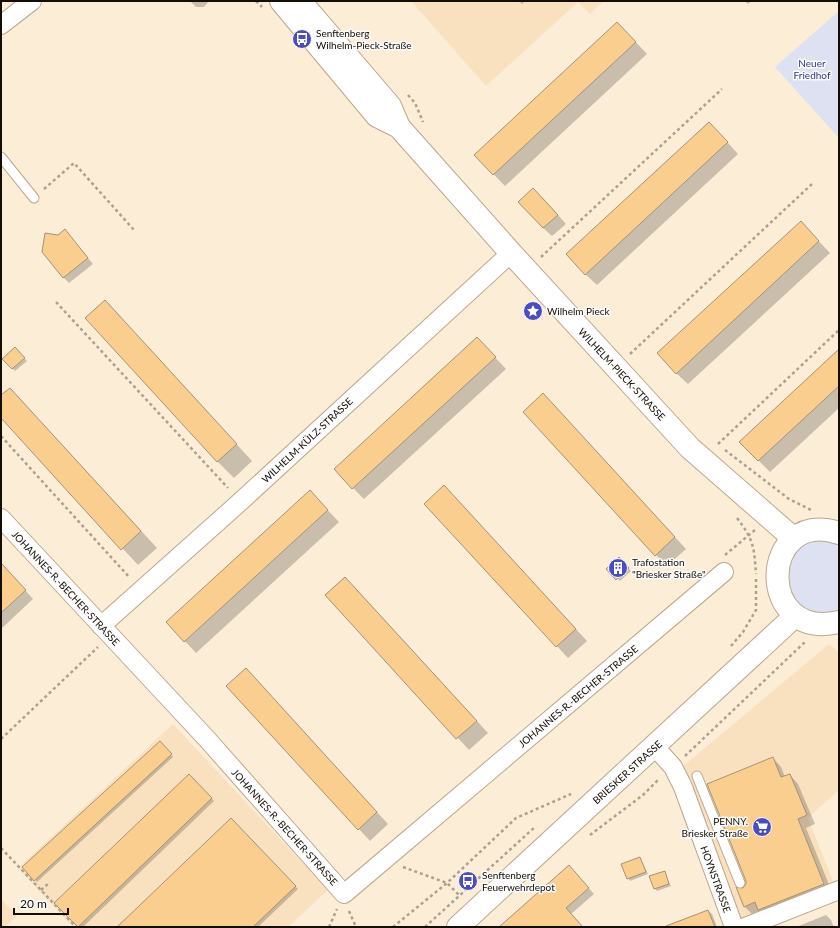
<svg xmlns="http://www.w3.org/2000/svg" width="840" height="928" font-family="Lato,sans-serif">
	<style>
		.built { fill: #f9e1c0 }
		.green { fill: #dee1f1 }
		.shadow { fill: #0003 }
		.building { fill: #face8f; stroke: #a49279 }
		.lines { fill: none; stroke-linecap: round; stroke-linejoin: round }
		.service-casing { stroke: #baa88e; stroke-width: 11 }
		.minor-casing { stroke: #baa88e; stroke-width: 20 }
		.secondary-casing { stroke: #baa88e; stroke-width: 24 }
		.path { stroke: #aca08f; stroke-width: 2.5; stroke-dasharray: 3 3; stroke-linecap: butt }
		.service { stroke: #fff; stroke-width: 9 }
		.minor { stroke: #fff; stroke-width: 18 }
		.secondary { stroke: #fff; stroke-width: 22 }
		.labels { text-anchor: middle; stroke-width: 3; stroke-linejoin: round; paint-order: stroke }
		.poi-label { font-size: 10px; fill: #130d05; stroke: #fcfcfc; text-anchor: start }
		.park-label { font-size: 10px; fill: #333591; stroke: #fcfcfc }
		.street-label { font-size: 10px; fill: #130d05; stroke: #fcfcfc }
	</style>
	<rect width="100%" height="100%" fill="#fcedd7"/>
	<!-- built -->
	<path class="built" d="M411 1H604L590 14 578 2 486 86Z
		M829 644 839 652V790L808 818 833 881 739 920 682 767Z
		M173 724 328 890 288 927H73L18 868Z
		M1 899 17 916 5 927H1Z"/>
	<!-- green -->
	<path class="green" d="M839 11V138L775 67Z
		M839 540V611C804 616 802 611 785 582L791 554 807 541Z"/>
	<!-- shadow -->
	<path class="shadow" d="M190 1H209L204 7H196Z
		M519 1H525L522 4Z
		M745 1H752L748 4Z
		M629 35 647 54 505 186 475 155Z
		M720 134 738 154 597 285 585 274Z
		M542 197 566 224 552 236 543 228Z
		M65 230 93 264 69 283 63 277Z
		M812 234 830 253 688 384 676 373Z
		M105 301 252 461 234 478 217 461Z
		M477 338 506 369 364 499 353 488Z
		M15 348 27 361 15 371 4 359Z
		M839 351V408L770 472 740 442Z
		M10 389 157 548 138 565 1 417V397Z
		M554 406 686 549 667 566 656 555Z
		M455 498 587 641 568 658 425 504Z
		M321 503 339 522 196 653 167 622Z
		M619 558 631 571 620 581 608 569Z
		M1 577 16 580 33 599 1 629Z
		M356 589 488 733 469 750 326 595Z
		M257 681 388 824 370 841 227 686Z
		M160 742 173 757 37 882 23 867Z
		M773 758 781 767 785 777 790 775 798 784 815 824 806 828 832 892 753 915 744 906 743 889 747 885Z
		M189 775 214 801 83 927H79L56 903Z
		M231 819 298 889 258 927H119Z
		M640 858 648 874 630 881 622 865Z
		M574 872 594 894 571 914 582 927H550Z
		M664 872 671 886 657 891 655 888Z
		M708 911 712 914 717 927H670Z
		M826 915 831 920 834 927H796Z"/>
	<!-- building -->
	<path class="building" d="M617 22 636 42 493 175 474 155Z
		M709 122 728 142 585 275 566 254Z
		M533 188 558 215 543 228 518 202Z
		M801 221 819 241 676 374 657 353Z
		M65 229 88 258 63 278 42 252 45 233 58 235Z
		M105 300 237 444 217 462 85 318Z
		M477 337 496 357 352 489 334 469Z
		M15 347 25 358 12 369 2 359Z
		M839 349V386L758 461 739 442Z
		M10 388 141 531 121 550 1 418V395Z
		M543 393 675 537 655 556 523 412Z
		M444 485 576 629 556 647 424 504Z
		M310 490 328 510 184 642 166 622Z
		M619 557 629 568 616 580 606 569Z
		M1 563 26 590 1 613Z
		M345 577 477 721 456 739 325 595Z
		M246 668 377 812 358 830 226 686Z
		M160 741 172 754 34 881 22 867Z
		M773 757 781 777 790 774 807 815 798 819 824 884 758 910 755 902 744 907 736 887 743 888 746 884V881L707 784Z
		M189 774 212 798 78 927 54 903Z
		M231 818 296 886 253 927H117Z
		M640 857 646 872 627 879 621 864Z
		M569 865 589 888 566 908 583 927H499Z
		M665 871 669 884 654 889 649 876Z
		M708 910 715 927H667L666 926Z"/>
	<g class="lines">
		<defs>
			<path id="service" d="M1 157 34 198
				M697 776 740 883"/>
			<path id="minor" d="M1 25 32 1
				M1 518 207 739 344 894 724 572
				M101 626 240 502 511 253
				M655 747 673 767 683 787 734 927
				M745 927 839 890"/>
			<path id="secondary" d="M281 1 377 116 399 127
				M300 1 390 106 399 127 511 253 690 448 793 538
				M839 533C759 507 755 642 839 622
				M458 927 795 616"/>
		</defs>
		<!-- service casing -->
		<use href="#service" class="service-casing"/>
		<!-- minor casing -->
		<use href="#minor" class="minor-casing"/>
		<!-- secondary casing -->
		<use href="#secondary" class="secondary-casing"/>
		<!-- path -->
		<path class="path" d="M256 1 262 7
			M408 95 415 103 423 122
			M44 189 74 163 134 230
			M541 257 722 89
			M56 302 228 488
			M630 354 812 184
			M1 436 130 578
			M718 444 839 330
			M725 450 789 499 811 510
			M737 518C754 540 754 547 756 574
			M725 555 755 530
			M731 646 743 632 756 610V579
			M1 739 98 647
			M685 756 806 641
			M590 835 643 795 659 779
			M1 848 76 927
			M403 867 447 883 460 896
			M41 890 49 883
			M349 911 356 927
			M329 927 337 909
			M393 927 447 883 516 818 571 794
			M425 927 536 826"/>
		<!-- service -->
		<use href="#service" class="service"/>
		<!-- minor -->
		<use href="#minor" class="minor"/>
		<!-- secondary -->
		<use href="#secondary" class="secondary"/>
	</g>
	<!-- icons -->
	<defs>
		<symbol id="bus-disc" viewBox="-11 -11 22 22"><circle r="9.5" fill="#494dc3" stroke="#fcfcfc"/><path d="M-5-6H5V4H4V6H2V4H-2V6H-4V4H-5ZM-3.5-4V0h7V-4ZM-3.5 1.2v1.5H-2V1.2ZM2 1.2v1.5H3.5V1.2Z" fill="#fff"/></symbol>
		<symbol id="sight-disc" viewBox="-11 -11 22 22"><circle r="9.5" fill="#494dc3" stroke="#fcfcfc"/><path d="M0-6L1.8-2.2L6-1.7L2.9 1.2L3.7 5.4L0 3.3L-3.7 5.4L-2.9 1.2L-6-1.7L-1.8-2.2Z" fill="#fff"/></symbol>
		<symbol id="building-disc" viewBox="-11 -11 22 22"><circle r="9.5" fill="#494dc3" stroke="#fcfcfc"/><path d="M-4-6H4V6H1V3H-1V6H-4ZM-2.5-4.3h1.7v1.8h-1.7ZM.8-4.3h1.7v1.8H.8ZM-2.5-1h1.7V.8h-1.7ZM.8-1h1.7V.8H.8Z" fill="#fff"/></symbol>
		<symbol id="supermarket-disc" viewBox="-11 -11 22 22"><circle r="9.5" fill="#494dc3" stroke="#fcfcfc"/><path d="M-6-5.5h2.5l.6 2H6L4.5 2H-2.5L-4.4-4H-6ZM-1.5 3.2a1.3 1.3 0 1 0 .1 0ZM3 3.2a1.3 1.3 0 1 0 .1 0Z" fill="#fff"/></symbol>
	</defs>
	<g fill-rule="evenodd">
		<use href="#bus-disc" x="291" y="28" width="22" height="22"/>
		<use href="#sight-disc" x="522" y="300" width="22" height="22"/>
		<use href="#building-disc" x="607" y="557" width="22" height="22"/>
		<use href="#supermarket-disc" x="751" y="816" width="22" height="22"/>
		<use href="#bus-disc" x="457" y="870" width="22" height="22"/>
	</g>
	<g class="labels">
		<!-- poi labels -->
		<g class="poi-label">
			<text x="316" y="37">Senftenberg<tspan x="316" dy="12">Wilhelm-Pieck-Straße</tspan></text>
			<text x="547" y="315">Wilhelm Pieck</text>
			<text x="632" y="566">Trafostation<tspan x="632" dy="12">"Briesker Straße"</tspan></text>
			<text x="748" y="825" text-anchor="end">PENNY.<tspan x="748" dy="12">Briesker Straße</tspan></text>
			<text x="482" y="879">Senftenberg<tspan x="482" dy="12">Feuerwehrdepot</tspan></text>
		</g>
		<!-- park labels -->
		<g class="park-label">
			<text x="812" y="67">Neuer<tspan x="812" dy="12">Friedhof</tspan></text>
		</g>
		<!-- street labels -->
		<g class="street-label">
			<text transform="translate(622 374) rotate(47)" y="4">WILHELM-PIECK-STRASSE</text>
			<text transform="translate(307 440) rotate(-43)" y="4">WILHELM-KÜLZ-STRASSE</text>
			<text transform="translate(66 588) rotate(47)" y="4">JOHANNES-R.-BECHER-STRASSE</text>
			<text transform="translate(578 696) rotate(-40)" y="4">JOHANNES-R.-BECHER-STRASSE</text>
			<text transform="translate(627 772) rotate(-42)" y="4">BRIESKER STRASSE</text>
			<text transform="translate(285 827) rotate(48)" y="4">JOHANNES-R.-BECHER-STRASSE</text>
			<text transform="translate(716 879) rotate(70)" y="4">HOYNSTRASSE</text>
		</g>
	</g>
	<!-- border -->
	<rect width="840" height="928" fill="none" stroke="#130d05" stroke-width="4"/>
	<!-- scale -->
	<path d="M14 908v6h54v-6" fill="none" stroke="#130d05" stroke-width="2"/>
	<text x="20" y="908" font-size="12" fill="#130d05" stroke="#fcfcfc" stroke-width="3" paint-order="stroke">20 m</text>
</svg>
